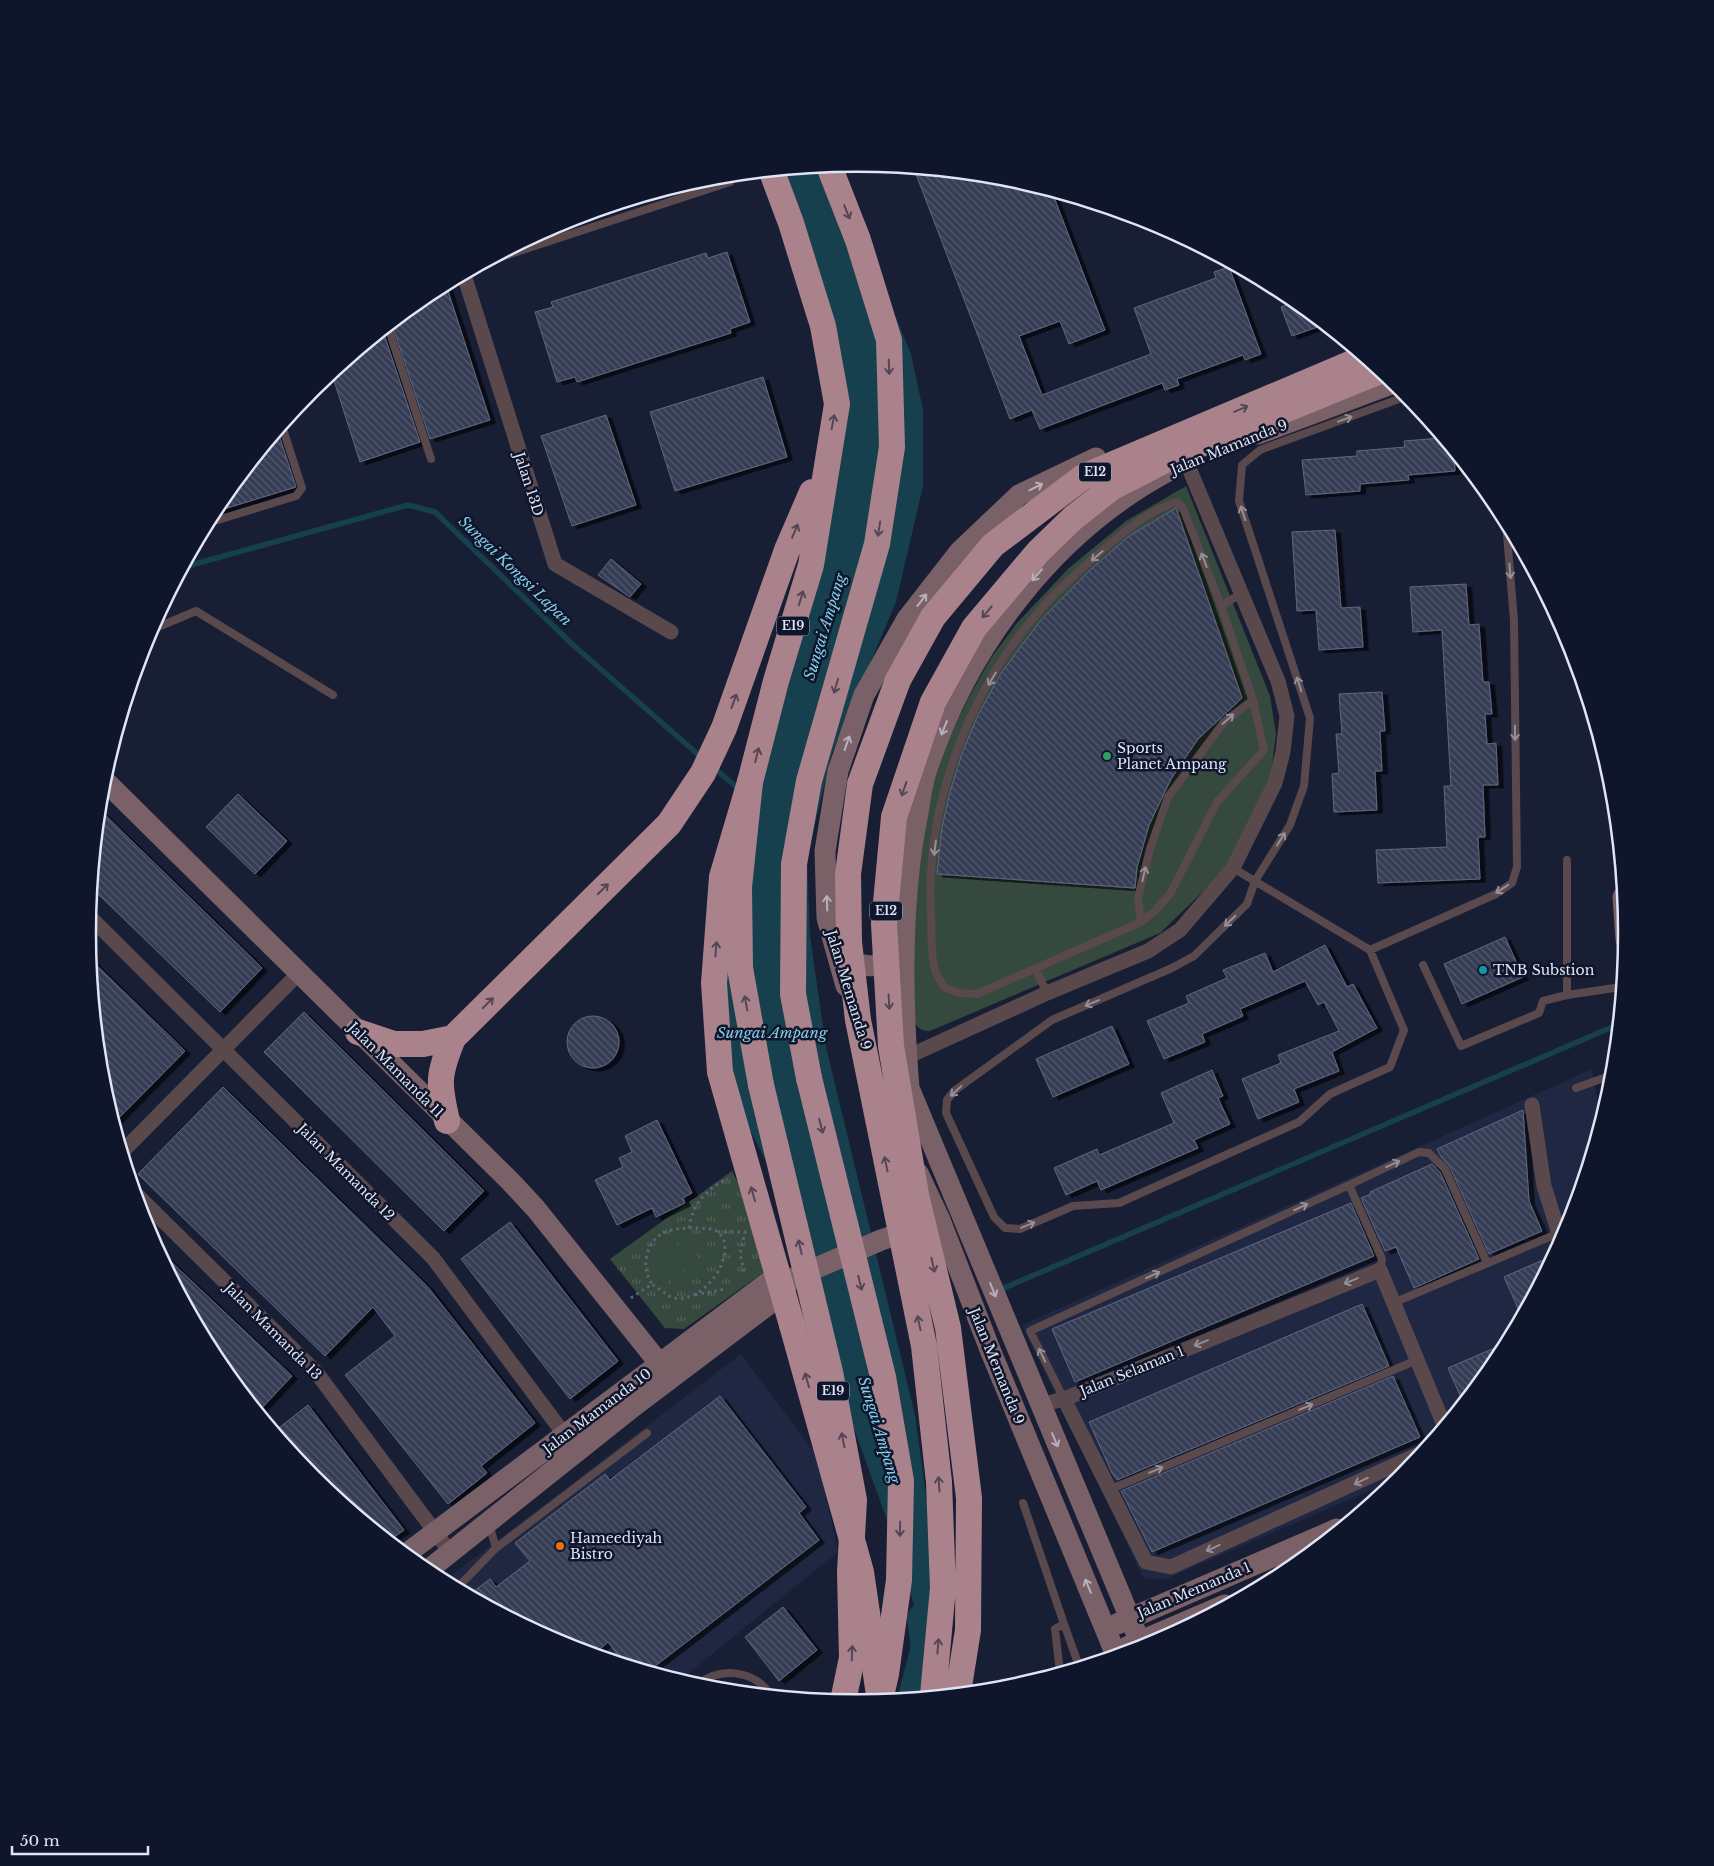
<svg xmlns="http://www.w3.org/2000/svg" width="1714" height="1866" font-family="'Libre Baskerville',serif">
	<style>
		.built { fill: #1f2742 }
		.grass { fill: url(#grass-tufts) }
		.pitch { fill: #35493e }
		.water { fill: #16404e }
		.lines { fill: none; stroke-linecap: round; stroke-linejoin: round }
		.stream { stroke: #16404e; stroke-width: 5.5 }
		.river { stroke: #16404e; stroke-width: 32 }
		.building { fill: url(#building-back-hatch); stroke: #5f6781; filter: url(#shadow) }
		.path { stroke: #5e6477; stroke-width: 3; stroke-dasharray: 2.5 4; stroke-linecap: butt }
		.lane { stroke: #59494d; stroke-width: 8 }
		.street { stroke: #59494d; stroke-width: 15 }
		.secondary { stroke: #7a6067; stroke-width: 21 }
		.highway { stroke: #aa828c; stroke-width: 26 }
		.highway-bridge { stroke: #aa828c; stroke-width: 26 }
		.oneway { stroke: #554656 }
		.oneway2 { stroke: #958f98 }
		.oneway3 { stroke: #b7b0bc }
		.leisure-dot { fill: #2e9e5b; stroke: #0f152a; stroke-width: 2 }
		.culture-dot { fill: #0f9aa8; stroke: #0f152a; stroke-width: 2 }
		.food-dot { fill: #e8710a; stroke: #0f152a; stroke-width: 2 }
		.labels { text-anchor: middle; stroke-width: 5; stroke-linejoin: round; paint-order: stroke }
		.shield { fill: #0f152a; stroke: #a1a7b7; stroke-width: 1 }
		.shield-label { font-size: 12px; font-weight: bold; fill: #dfe5f4 }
		.street-label { font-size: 14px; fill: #dfe5f4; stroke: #0f152a }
		.poi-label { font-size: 14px; fill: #dfe5f4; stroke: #0f152a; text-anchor: start }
		.water-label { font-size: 15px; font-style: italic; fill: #85cee8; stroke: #0f152a }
		.rim { fill: none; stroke: #dfe5f4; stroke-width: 2.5 }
	</style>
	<defs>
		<pattern id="grass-tufts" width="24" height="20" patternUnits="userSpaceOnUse" patternTransform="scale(1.25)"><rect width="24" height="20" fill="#35493e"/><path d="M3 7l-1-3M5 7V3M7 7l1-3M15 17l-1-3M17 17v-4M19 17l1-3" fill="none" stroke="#52635a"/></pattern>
		<pattern id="building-back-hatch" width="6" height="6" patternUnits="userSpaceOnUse" patternTransform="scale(1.25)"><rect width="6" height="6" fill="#363d55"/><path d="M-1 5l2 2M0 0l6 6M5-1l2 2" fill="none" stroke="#53596e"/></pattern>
		<filter id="shadow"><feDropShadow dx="5.5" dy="3" stdDeviation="0" flood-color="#0009"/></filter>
	</defs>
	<rect width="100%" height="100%" fill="#181e34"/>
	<!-- built -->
	<path class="built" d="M1592 1069 1601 1119 1568 1228 1497 1361 1401 1477 1164 1580 1143 1578 1022 1325Z
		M741 1354 818 1457 838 1552 680 1680 562 1644 444 1581Z"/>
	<!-- grass -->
	<path class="grass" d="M732 1171 778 1262 684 1329 665 1328 610 1259Z"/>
	<!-- pitch -->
	<path class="pitch" d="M1186 486 1270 696 1276 734 1271 773 1258 808 1232 859 1214 881 1160 933 930 1031C922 1031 918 1029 914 1021L909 973 925 798 948 740 970 695 991 658 1017 623 1069 568 1126 521Z
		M685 1239 699 1259 662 1286 648 1267Z"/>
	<!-- water -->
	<path class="water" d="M833 166 911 354 923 410V486L896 602 832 753 807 858 810 936 826 1047 915 1415 934 1553 927 1647 893 1537 842 1395 774 1176 729 1090 715 959 834 489 821 331 760 173Z"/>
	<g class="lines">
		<!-- stream -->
		<path class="stream" d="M184 567 408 505 435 512 571 643 702 758
			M713 767 740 790
			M997 1291 1617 1025"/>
		<!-- river -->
		<path class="river" d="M914 1697 927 1647 923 1619"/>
	</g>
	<!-- building -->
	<path class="building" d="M914 169 1007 178 1052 192 1105 330 1069 344 1060 321 1019 336 1042 395 1151 354 1134 308 1216 278 1214 272 1229 267 1261 354 1245 360 1243 355 1177 379 1179 385 1165 390 1162 383 1040 429 1032 410 1010 419Z
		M727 252 750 322 730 329 731 333 577 382 575 377 557 382 535 312 553 307 551 302 706 253 708 258Z
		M446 285 490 420 430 439 392 324 430 293Z
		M1295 302 1323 325 1292 336 1281 307Z
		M383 331 420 442 360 462 332 374Z
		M763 377 787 457 675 491 650 412Z
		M606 415 636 505 572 526 541 436Z
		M278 432 296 487 214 512 217 505Z
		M1441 438 1454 453 1455 471 1408 475 1409 480 1360 484V491L1306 495 1302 460 1357 456V451L1405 447 1404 441Z
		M1176 508 1242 698 1198 739 1171 779 1149 825 1137 867 1135 888 937 874 942 827 950 792 962 753 978 715 1001 673 1040 621 1090 570 1129 536Z
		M1335 530 1341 608 1360 607 1363 647 1319 650 1316 610 1297 611 1292 532Z
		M611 559 641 584 630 597 598 575Z
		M1466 584 1469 625 1479 624 1483 682H1489L1492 714H1485L1487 744 1496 743 1498 785H1483L1485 837H1478L1480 879 1378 883 1376 850 1447 847 1444 786H1451L1442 630 1413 632 1410 587Z
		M1382 692 1385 731H1380L1382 771H1375L1377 810 1334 812 1332 774 1339 773 1336 734H1342L1339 694Z
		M238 794 287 841 255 874 206 827Z
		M100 810 262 968 220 1012 92 888Z
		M1505 937 1523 977 1462 1004 1444 964Z
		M1325 945 1347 987 1353 984 1377 1028 1332 1052 1339 1071 1294 1089 1299 1102 1258 1119 1242 1079 1281 1063 1278 1055 1339 1031 1324 1002 1318 1005 1305 981 1240 1009 1243 1016 1202 1034 1205 1042 1164 1059 1147 1021 1189 1003 1186 996 1227 978 1223 970 1265 953 1273 972Z
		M90 959 185 1051 114 1123 102 1083Z
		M304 1012 484 1191 444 1231 264 1052Z
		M567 1042a26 26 0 1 1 52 0a26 26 0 1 1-52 0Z
		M1112 1026 1129 1064 1053 1097 1036 1059Z
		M1212 1070 1223 1096 1218 1098 1230 1124 1194 1140 1198 1148 1101 1190 1097 1181 1066 1195 1054 1168 1097 1149 1099 1155 1174 1123 1161 1093Z
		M223 1087 427 1286 535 1423 481 1466 487 1473 448 1504 345 1375 395 1336 373 1307 325 1356 138 1174Z
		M1523 1110 1529 1201 1542 1231 1489 1254 1450 1167 1441 1157 1437 1149Z
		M657 1120 692 1193 683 1198 685 1203 656 1217 652 1208 617 1225 595 1180 623 1167 619 1158 632 1152 625 1136Z
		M1432 1164 1440 1172 1479 1259 1414 1288 1396 1247 1385 1251 1361 1198 1371 1194 1370 1192Z
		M1351 1203 1374 1256 1075 1382 1052 1329Z
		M510 1222 618 1361 570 1399 461 1259Z
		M164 1255 292 1376 259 1411 217 1360 162 1257Z
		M1552 1256 1521 1315 1504 1277Z
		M1362 1304 1389 1366 1117 1480 1112 1473 1089 1422Z
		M1506 1343 1497 1361 1463 1402 1448 1368Z
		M1393 1376 1420 1437 1152 1552 1121 1491Z
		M720 1396 806 1507 799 1513 819 1540 650 1670 624 1663 608 1642 594 1654 562 1644 470 1594 490 1579 496 1587 530 1561 515 1543 605 1474 610 1480Z
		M308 1405 404 1530 390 1540 313 1477 275 1431Z
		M783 1607 817 1650 779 1681 745 1637Z"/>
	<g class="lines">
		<!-- path -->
		<path class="path" d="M689 1228C692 1205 706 1188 728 1179
			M718 1232H745L740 1254 745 1275
			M695 1295 725 1289
			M631 1298 652 1284 672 1298C689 1300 701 1293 712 1280 722 1269 732 1244 718 1232 712 1227 702 1229 695 1228 674 1228 653 1230 647 1255 644 1266 646 1274 652 1284"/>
		<!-- lane -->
		<path class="lane" d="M498 257V258L730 182 728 176
			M388 327 431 459
			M208 523 296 496 302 488 282 426
			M1221 606 1183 508 1177 502C1148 510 1120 535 1098 554 1078 572 1058 589 1041 609 969 690 925 805 931 913 932 930 930 953 935 970 936 975 941 981 944 987L959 993 977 994 1141 922 1155 911 1170 894 1217 802 1264 750 1253 700 1221 606 1242 593
			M151 630 196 611 333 695
			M1567 860V995
			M1233 868 1370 950 1404 1030 1390 1067 1330 1094 1299 1122 1119 1203 1073 1206 1020 1229 1005 1228 994 1217 946 1113 947 1100 954 1091 1052 1020 1172 968 1194 956 1247 904 1255 881 1290 825 1304 786 1310 718 1239 501 1242 465 1260 450 1407 396
			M1141 922 1138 898 1150 849 1168 797 1224 722 1253 700
			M1370 950 1496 894 1512 883 1517 867 1514 621 1506 522
			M1423 965 1461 1046 1539 1013 1543 1001 1567 995 1621 987
			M1035 968 1047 993
			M1576 1088 1612 1075
			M1349 1185 1419 1152 1429 1153 1445 1169 1487 1263
			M1393 1303 1559 1233
			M1064 1399 1030 1331 1349 1185 1382 1259 1380 1270
			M1111 1489 1417 1360
			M1023 1503 1064 1624 1055 1629 1060 1672
			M496 1548 647 1433
			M457 1588 496 1548 489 1524
			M1064 1624 1079 1666
			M697 1685C719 1667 753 1669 770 1694"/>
		<!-- street -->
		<path class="street" d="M464 275 555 564 671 632
			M89 916 433 1258 570 1442
			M907 1057 1047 993 1148 951 1180 930 1233 868 1275 783 1283 752 1287 716 1278 681 1186 461
			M1532 1105 1544 1186 1561 1240
			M123 1151 299 973
			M136 1194 316 1372 450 1552
			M1064 1399 1146 1562 1171 1567 1421 1453
			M1040 1405 1064 1399 1380 1270 1444 1425"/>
		<!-- secondary -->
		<path class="secondary" d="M1258 434 1394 383
			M103 779 510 1181 536 1209 671 1378
			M1623 897 1626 940
			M839 952C855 969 883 971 898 954
			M846 986 827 918 825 851 838 771 864 695 907 619 960 551 1019 495 1096 458
			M918 1173 940 1220 991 1352 1116 1655
			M406 1554 770 1281 791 1279 881 1240 917 1228
			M427 1571 634 1406 781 1295 789 1281
			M1117 1624 1337 1529
			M1127 1647 1225 1605
			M1142 1647 909 1088C902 1001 900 899 918 813 920 799 922 785 926 772 968 646 1052 533 1170 470"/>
		<!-- highway -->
		<path class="highway" d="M898 680 933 617 993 545 1083 477 1364 358
			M358 1032 394 1044H423L453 1038
			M809 1078 793 994 794 864 809 781 877 544 892 447 889 340 858 240 829 166
			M761 1085 740 968 739 887 750 782 776 681 811 565 837 404 823 326 791 223 772 172
			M447 1121C438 1082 438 1075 453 1038L669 824 703 773 724 728 787 550 812 492
			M792 1325 861 1572 879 1695"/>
		<!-- highway-bridge -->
		<path class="highway-bridge" d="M898 680 860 784 848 874 849 942 858 1020 924 1346 939 1482 943 1588 933 1695
			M750 782 722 877 714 983 720 1072 792 1325
			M809 1078 883 1377 901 1481 899 1580 886 1674 880 1700
			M761 1085 830 1372 854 1500 850 1572 852 1658 843 1701
			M958 1693 968 1630 969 1498 948 1328 916 1195 891 1046 884 924 894 817 933 702 974 628 1038 552 1073 518 1111 488 1179 453 1380 371"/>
	</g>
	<!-- one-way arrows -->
	<defs><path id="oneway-shaft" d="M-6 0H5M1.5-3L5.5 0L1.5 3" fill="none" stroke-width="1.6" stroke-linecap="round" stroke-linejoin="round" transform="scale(1.25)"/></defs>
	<g class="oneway">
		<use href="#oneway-shaft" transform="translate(847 212) rotate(68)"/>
		<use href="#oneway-shaft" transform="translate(889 367) rotate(88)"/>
		<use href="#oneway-shaft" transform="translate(1241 409) rotate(-23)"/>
		<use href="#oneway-shaft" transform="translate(833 422) rotate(-79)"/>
		<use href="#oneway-shaft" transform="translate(879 529) rotate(99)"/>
		<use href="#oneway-shaft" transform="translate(795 531) rotate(-67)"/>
		<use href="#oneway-shaft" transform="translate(801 598) rotate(-73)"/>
		<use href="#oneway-shaft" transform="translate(987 612) rotate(130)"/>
		<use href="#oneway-shaft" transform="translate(836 686) rotate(106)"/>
		<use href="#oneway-shaft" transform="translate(734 701) rotate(-70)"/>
		<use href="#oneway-shaft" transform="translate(757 755) rotate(-76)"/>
		<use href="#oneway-shaft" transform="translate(904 789) rotate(109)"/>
		<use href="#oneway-shaft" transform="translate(603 889) rotate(-45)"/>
		<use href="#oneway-shaft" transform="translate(716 949) rotate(-85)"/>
		<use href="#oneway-shaft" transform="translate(889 1002) rotate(87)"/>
		<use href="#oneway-shaft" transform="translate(488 1003) rotate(-45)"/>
		<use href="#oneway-shaft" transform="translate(746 1003) rotate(-100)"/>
		<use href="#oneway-shaft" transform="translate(821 1126) rotate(76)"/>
		<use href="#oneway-shaft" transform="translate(886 1164) rotate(-102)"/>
		<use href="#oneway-shaft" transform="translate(753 1194) rotate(-106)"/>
		<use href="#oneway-shaft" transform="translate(800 1247) rotate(-103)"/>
		<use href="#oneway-shaft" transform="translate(933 1265) rotate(77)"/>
		<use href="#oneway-shaft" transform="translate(860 1283) rotate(76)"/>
		<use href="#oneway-shaft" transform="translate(919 1323) rotate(-102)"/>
		<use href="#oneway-shaft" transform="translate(807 1380) rotate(-106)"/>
		<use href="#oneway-shaft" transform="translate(843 1440) rotate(-101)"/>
		<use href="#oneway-shaft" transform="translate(939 1484) rotate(-94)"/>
		<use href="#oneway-shaft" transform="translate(900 1529) rotate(91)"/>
		<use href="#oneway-shaft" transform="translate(938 1646) rotate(-85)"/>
		<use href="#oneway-shaft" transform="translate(852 1653) rotate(-88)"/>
	</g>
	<g class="oneway2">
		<use href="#oneway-shaft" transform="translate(1345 419) rotate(-20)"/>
		<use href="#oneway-shaft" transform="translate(1243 513) rotate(-108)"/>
		<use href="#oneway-shaft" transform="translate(1097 556) rotate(139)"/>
		<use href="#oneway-shaft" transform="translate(1204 560) rotate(-111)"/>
		<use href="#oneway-shaft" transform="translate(1510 571) rotate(85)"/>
		<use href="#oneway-shaft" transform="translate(992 679) rotate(121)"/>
		<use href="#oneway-shaft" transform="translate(1299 684) rotate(-108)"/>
		<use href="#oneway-shaft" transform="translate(1228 719) rotate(-41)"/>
		<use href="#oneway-shaft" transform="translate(1515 733) rotate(89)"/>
		<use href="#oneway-shaft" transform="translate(1281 839) rotate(-58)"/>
		<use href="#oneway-shaft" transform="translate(935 848) rotate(97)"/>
		<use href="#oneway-shaft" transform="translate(1144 874) rotate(-77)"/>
		<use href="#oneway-shaft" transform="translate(1502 889) rotate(147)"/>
		<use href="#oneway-shaft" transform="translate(1230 921) rotate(136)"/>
		<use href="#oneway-shaft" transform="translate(1092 1003) rotate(157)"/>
		<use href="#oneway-shaft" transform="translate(956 1091) rotate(137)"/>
		<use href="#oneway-shaft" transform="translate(1393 1164) rotate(-25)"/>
		<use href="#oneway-shaft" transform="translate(1301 1207) rotate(-25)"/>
		<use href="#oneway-shaft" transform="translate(1028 1225) rotate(-22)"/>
		<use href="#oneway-shaft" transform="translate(1153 1275) rotate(-25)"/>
		<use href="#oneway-shaft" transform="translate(1351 1281) rotate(158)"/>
		<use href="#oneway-shaft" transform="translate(1201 1343) rotate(158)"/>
		<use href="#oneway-shaft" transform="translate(1042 1355) rotate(-116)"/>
		<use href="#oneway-shaft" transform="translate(1306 1407) rotate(-23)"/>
		<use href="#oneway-shaft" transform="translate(1156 1470) rotate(-23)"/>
		<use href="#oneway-shaft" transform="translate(1361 1481) rotate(155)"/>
		<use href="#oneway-shaft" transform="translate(1213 1548) rotate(156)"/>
	</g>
	<g class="oneway3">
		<use href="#oneway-shaft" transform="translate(1036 487) rotate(-26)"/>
		<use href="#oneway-shaft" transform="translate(1037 575) rotate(131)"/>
		<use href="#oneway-shaft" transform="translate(922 600) rotate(-52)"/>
		<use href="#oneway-shaft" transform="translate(944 728) rotate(112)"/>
		<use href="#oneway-shaft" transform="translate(847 743) rotate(-71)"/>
		<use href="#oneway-shaft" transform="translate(827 903) rotate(-92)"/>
		<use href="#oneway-shaft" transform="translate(993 1290) rotate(68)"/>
		<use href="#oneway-shaft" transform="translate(1055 1440) rotate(67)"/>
		<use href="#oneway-shaft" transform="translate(1088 1586) rotate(-113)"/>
	</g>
	<!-- markers -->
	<circle class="leisure-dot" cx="1107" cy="756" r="5"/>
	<circle class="culture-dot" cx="1483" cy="970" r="5"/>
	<circle class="food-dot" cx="560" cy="1546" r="5"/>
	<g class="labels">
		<!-- shield labels -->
		<g class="shield">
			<rect x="1079" y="462.5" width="32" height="19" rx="4"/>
			<rect x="777" y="616.5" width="32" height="19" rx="4"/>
			<rect x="870" y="901.5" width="32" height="19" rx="4"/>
			<rect x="817" y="1381.5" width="32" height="19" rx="4"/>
		</g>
		<g class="shield-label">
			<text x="1095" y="476">E12</text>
			<text x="793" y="630">E19</text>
			<text x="886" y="915">E12</text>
			<text x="833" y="1395">E19</text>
		</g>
		<!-- street labels -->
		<g class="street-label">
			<text transform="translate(1229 447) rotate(-22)" y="5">Jalan Mamanda 9</text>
			<text transform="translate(529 484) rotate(72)" y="5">Jalan 13D</text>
			<text transform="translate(849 990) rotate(73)" y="5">Jalan Memanda 9</text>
			<text transform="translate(396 1070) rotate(45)" y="5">Jalan Mamanda 11</text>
			<text transform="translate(346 1172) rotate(45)" y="5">Jalan Mamanda 12</text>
			<text transform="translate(273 1331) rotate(45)" y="5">Jalan Mamanda 13</text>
			<text transform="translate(997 1366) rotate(68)" y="5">Jalan Memanda 9</text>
			<text transform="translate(1132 1371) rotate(-22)" y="5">Jalan Selaman 1</text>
			<text transform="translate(597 1411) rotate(-37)" y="5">Jalan Mamanda 10</text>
			<text transform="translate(1194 1590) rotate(-23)" y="5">Jalan Memanda 1</text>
		</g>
		<!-- poi labels -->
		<g class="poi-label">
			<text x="1117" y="753">Sports<tspan x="1117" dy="16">Planet Ampang</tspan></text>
			<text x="1493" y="975">TNB Substion</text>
			<text x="570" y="1543">Hameediyah<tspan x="570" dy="16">Bistro</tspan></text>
		</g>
		<!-- water labels -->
		<g class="water-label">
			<text transform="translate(515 571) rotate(44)" y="5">Sungai Kongsi Lapan</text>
			<text transform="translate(825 627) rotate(-73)" y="5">Sungai Ampang</text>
			<text x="772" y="1038">Sungai Ampang</text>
			<text transform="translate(879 1430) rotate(73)" y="5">Sungai Ampang</text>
		</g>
	</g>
	<!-- crop -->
	<path d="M0 0H1714V1866H0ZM96 933a761 761 0 1 1 1522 0a761 761 0 1 1-1522 0Z" fill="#0f152a" fill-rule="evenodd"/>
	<path class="rim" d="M96 933a761 761 0 1 1 1522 0a761 761 0 1 1-1522 0Z"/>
	<!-- scale -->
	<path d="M12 1846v8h136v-8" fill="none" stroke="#dfe5f4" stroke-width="2.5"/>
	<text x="20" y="1846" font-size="15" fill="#dfe5f4" stroke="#0f152a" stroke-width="4" paint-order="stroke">50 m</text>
</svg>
